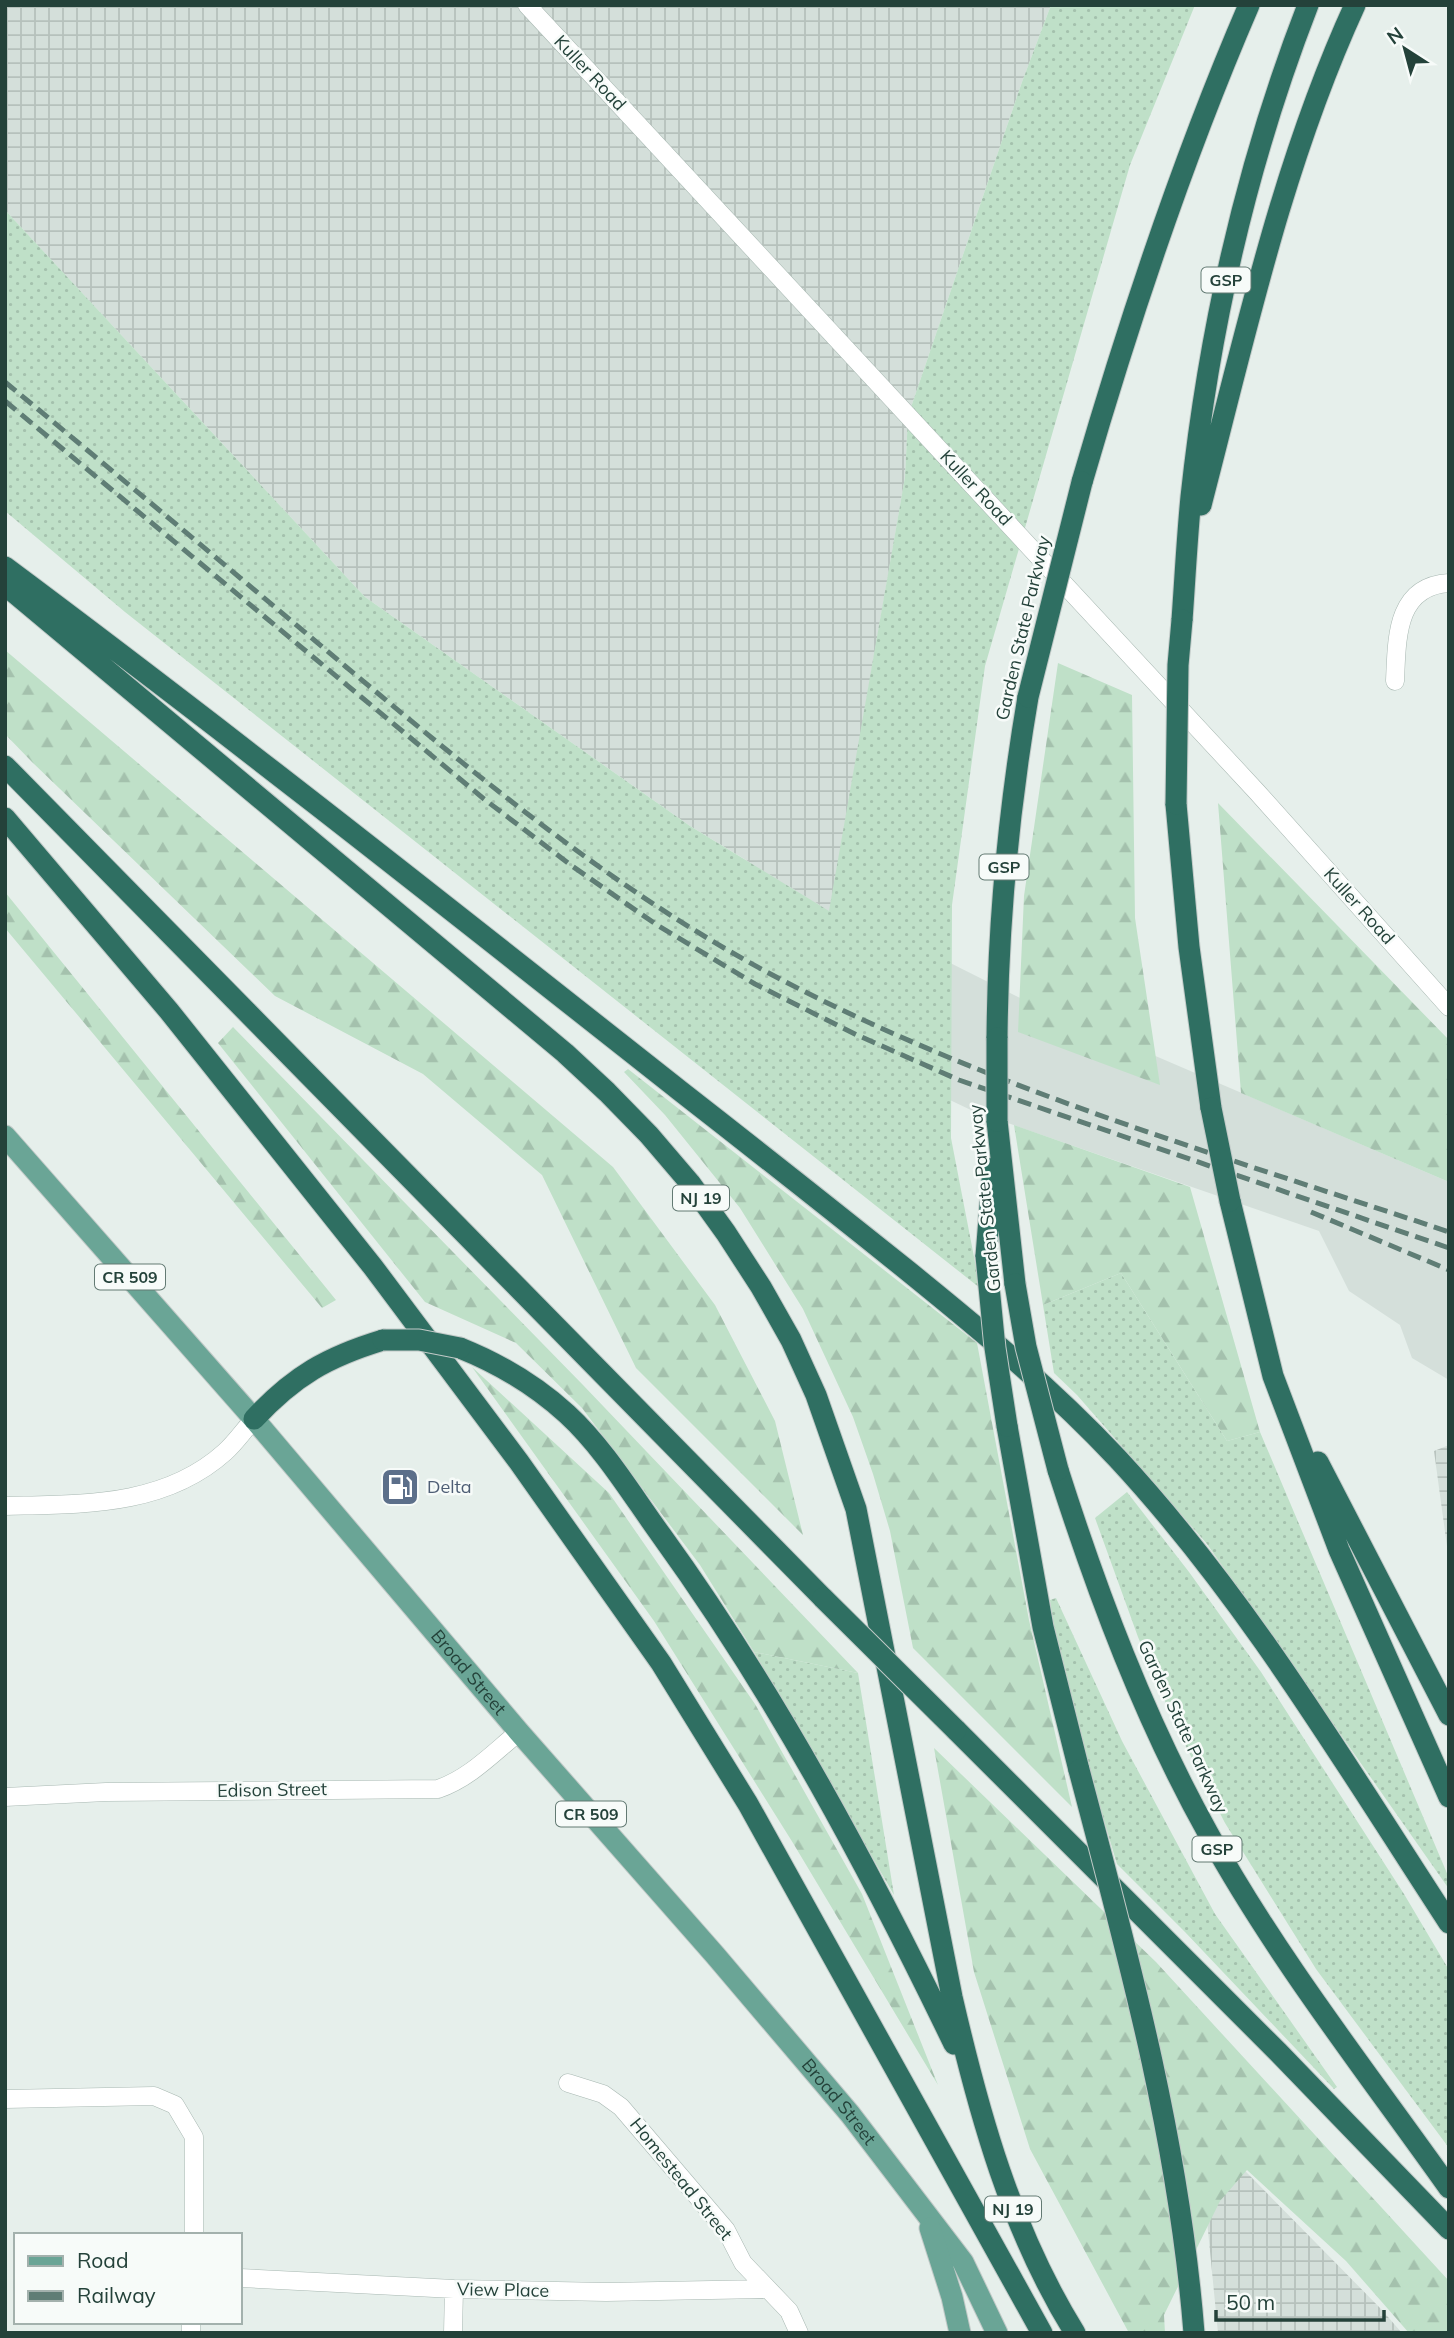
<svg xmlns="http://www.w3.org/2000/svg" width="1454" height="2338" font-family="Mulish,sans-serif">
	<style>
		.built { fill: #d4dfda }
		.industrial { fill: url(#industrial-grid) }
		.grass { fill: url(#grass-dots) }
		.forest { fill: url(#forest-firs) }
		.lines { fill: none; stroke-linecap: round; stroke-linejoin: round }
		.minor-casing { stroke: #a8b8b2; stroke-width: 19 }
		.primary-casing { stroke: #c2cac8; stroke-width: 23 }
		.motorway-casing { stroke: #c2cac8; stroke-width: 23 }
		.minor { stroke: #fff; stroke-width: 18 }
		.primary { stroke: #6aa596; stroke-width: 21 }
		.motorway { stroke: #2f6f62; stroke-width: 21 }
		.rail { stroke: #5f7d75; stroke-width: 5; stroke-dasharray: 14 7; stroke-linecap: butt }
		.motorway-bridge-casing { stroke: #c2cac8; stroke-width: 23; stroke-linecap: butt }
		.motorway-bridge { stroke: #2f6f62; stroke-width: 21 }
		.labels { text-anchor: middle; stroke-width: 5; stroke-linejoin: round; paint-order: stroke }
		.shield { fill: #f7fbf9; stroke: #637a73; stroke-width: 2 }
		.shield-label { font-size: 16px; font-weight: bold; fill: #24423a }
		.street-label { font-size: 18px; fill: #24423a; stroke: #f7fbf9 }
		.service-label { font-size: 18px; fill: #4e5e75; stroke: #f7fbf9; text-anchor: start }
	</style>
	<defs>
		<pattern id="industrial-grid" width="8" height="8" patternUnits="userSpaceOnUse" patternTransform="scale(1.75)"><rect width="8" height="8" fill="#d4dfda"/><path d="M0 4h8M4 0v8" fill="none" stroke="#b6c1bc"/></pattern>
		<pattern id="grass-dots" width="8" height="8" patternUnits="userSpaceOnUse" patternTransform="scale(1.75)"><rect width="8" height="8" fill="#bfe0c8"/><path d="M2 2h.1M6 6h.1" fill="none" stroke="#a4c1ad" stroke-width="1.8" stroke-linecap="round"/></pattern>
		<pattern id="forest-firs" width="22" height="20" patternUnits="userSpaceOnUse" patternTransform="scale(1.75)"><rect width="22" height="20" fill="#bfe0c8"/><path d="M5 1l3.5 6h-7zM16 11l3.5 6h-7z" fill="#a4c1ad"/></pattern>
	</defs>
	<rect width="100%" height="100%" fill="#e6efeb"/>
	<!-- built -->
	<path class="built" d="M5 320 560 767 1018 997 1449 1182V1380L1412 1358 1400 1325 1349 1291 1319 1231 973 1111 508 890Z"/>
	<!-- industrial -->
	<path class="industrial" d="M5 5H1051L1022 82 908 416 905 477 830 911 690 826 365 597 5 210Z
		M1449 1445V1561L1434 1451Z
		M1193 2118 1381 2309 1402 2333H1218L1205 2200Z"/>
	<!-- grass -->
	<path class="grass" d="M1051 5H1195L1130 165 985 666 952 905 951 1138 980 1288 125 612 5 511V210L365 597 690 826 829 911 905 477 908 416 1022 82Z
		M1121 1273 1227 1441 1260 1432 1449 1878V1889L1207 1544 1077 1395 1054 1373 1043 1305Z
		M1127 1492 1189 1572 1261 1672 1404 1894 1449 1970V2148L1316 1969 1225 1823 1175 1725 1138 1637 1095 1518Z
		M1056 1598 1122 1741 1215 1914 1337 2087 1334 2089 1185 1932 1117 1864 1081 1744 1055 1636 1050 1600Z
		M754 1652 858 1673 894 1895Z"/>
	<!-- forest -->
	<path class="forest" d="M5 650 613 1167 715 1305 775 1421 803 1535 636 1368 542 1175 423 1074 275 996 32 762 5 734Z
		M1058 663 1132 695 1135 918 1160 1085 1018 1032 1024 896Z
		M1218 803 1449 1040V1182L1241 1093Z
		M5 892 336 1300 322 1308 5 928Z
		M233 1027 583 1385 858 1673 754 1652 700 1565 582 1408 516 1343 425 1302 218 1043Z
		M628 1069 977 1343 1029 1620 1072 1807 913 1648 890 1531 873 1474 853 1417 803 1309 740 1208 665 1115 624 1072Z
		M1014 1125 1190 1187 1260 1432 1227 1441 1121 1273 1043 1305Z
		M472 1367 609 1493 755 1704 862 1894 938 2085 793 1843 654 1621Z
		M934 1748 1156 1962 1449 2281V2333H1409L1346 2261 1247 2170 1220 2201 1164 2315 1165 2333H1129L1030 2149 974 1972Z"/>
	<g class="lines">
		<defs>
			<path id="minor" d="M527 5 1257 792 1449 1007
				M1395 681C1397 640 1395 586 1449 583
				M5 1506C82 1504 164 1507 225 1452 236 1442 244 1430 254 1419
				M5 1797 106 1792 438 1789C470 1778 493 1753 519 1732
				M568 2083 603 2094 621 2107 726 2230 743 2263 789 2311 799 2333
				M5 2099 154 2096 175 2105 194 2137V2235
				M240 2278 454 2289 606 2292 767 2289
				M191 2333V2322
				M453 2333 454 2289"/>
			<g id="primary">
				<path id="s1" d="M5 1136 254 1419 519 1732 715 1955 850 2114 963 2262 997 2333"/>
				<path d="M930 2228 952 2297 960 2333"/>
			</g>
			<path id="motorway" d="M1082 482C1129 320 1182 160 1249 5
				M1201 505C1245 336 1282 164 1355 5
				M5 567C233 737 456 914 679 1090 756 1150 832 1210 908 1271 982 1331 1051 1388 1117 1458 1247 1598 1345 1764 1449 1923
				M5 585 565 1053 607 1092 649 1135 690 1183 726 1233 761 1287 791 1340 816 1395 856 1509 952 1997C979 2114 1011 2230 1075 2333
				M1182 620C1185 579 1187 538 1191 497 1209 330 1247 162 1308 5
				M5 766 823 1598
				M1176 804 1189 947 1211 1108
				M5 818 169 1011 373 1267 519 1462 661 1663 748 1804 1042 2333
				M997 1038C998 920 1008 814 1028 697
				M997 1121 1015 1284
				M1230 1201 1273 1376 1339 1550 1449 1797
				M986 1256 993 1168
				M460 1348C500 1364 535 1385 567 1414 604 1448 632 1495 661 1535 776 1694 869 1868 954 2044
				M254 1419C294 1376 327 1357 383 1340
				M1007 1426 1043 1627 1079 1770
				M1318 1462 1449 1715
				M1058 1470C1098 1595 1144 1718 1208 1833 1277 1958 1366 2071 1449 2188
				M956 1730 1278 2052 1449 2229"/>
		</defs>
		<!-- minor casing -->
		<use href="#minor" class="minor-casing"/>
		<!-- primary casing -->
		<use href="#primary" class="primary-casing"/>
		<!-- motorway casing -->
		<use href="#motorway" class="motorway-casing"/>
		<!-- minor -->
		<use href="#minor" class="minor"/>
		<!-- primary -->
		<use href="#primary" class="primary"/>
		<!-- motorway -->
		<use href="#motorway" class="motorway"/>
		<!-- rail -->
		<path class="rail" d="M5 382C119 476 232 571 345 666 477 776 613 889 765 971 981 1087 1218 1154 1449 1232
			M5 401 484 799 572 866 657 925 755 984 857 1035 959 1080 1449 1248
			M1311 1212 1449 1270"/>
		<defs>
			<path id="motorway-bridge" d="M1028 697 1082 482
				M1176 804 1178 665 1182 620
				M997 1038V1121
				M1211 1108 1230 1201
				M986 1256 995 1348 1007 1426
				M1015 1284 1026 1347 1058 1470
				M383 1340H419L460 1348
				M823 1598 956 1730
				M1079 1770C1128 1955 1179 2141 1194 2333"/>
		</defs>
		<!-- motorway-bridge casing -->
		<use href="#motorway-bridge" class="motorway-bridge-casing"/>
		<!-- motorway-bridge -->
		<use href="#motorway-bridge" class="motorway-bridge"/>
	</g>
	<!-- icons -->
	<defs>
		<symbol id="fuel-square" viewBox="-11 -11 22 22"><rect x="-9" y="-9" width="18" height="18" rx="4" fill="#5c6f8a" stroke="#f7fbf9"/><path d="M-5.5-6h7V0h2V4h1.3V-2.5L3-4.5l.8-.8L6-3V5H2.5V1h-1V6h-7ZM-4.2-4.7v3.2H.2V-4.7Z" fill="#fff"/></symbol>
	</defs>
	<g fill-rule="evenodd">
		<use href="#fuel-square" x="378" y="1465" width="44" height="44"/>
	</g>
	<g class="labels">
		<!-- shield labels -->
		<g class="shield">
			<rect x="1201.5" y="267.5" width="49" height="25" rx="5"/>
			<rect x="979.5" y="854.5" width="49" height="25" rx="5"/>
			<rect x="673" y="1185.5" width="56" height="25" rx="5"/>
			<rect x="95" y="1264.5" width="70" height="25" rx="5"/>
			<rect x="556" y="1801.5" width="70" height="25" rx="5"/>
			<rect x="1192.5" y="1836.5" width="49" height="25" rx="5"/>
			<rect x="985" y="2196.5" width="56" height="25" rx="5"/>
		</g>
		<g class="shield-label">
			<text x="1226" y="286">GSP</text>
			<text x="1004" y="873">GSP</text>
			<text x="701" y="1204">NJ 19</text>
			<text x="130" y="1283">CR 509</text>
			<text x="591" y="1820">CR 509</text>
			<text x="1217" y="1855">GSP</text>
			<text x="1013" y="2215">NJ 19</text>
		</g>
		<!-- street labels -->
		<g class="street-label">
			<text transform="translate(590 73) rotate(47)" y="6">Kuller Road</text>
			<text transform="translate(976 488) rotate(47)" y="6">Kuller Road</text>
			<text transform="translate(1023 628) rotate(-77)" y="6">Garden State Parkway</text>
			<text transform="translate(1359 906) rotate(48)" y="6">Kuller Road</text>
			<text transform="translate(985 1198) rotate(-96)" y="6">Garden State Parkway</text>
			<text dy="6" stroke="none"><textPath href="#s1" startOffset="709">Broad Street</textPath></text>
			<text transform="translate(1183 1727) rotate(65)" y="6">Garden State Parkway</text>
			<text transform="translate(272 1790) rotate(-1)" y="6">Edison Street</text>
			<text dy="6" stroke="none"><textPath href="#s1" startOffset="1276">Broad Street</textPath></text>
			<text transform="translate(681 2179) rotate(51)" y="6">Homestead Street</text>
			<text transform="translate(503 2290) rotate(1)" y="6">View Place</text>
		</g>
		<!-- service labels -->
		<g class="service-label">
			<text x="427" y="1493">Delta</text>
		</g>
	</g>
	<!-- border -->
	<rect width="1454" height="2338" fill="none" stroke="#24423a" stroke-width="14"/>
	<!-- legend -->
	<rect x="14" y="2233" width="228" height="91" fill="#f7fbf9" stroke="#a3b1ad" stroke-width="2"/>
	<rect x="28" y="2256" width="35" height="10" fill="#6aa596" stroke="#a3b1ad" stroke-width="2"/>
	<text x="77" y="2268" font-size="21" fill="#24423a">Road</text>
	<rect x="28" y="2291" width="35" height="10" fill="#5f7d75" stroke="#a3b1ad" stroke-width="2"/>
	<text x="77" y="2303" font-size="21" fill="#24423a">Railway</text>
	<!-- north arrow -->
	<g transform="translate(1405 49) rotate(324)" stroke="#f7fbf9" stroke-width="5" paint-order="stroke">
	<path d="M0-5L12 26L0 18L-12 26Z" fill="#24423a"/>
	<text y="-10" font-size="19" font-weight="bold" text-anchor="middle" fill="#24423a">N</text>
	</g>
	<!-- scale -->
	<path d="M1216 2310v10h168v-10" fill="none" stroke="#24423a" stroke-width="3.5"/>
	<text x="1226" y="2310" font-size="21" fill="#24423a" stroke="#f7fbf9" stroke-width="5" paint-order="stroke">50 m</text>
</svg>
